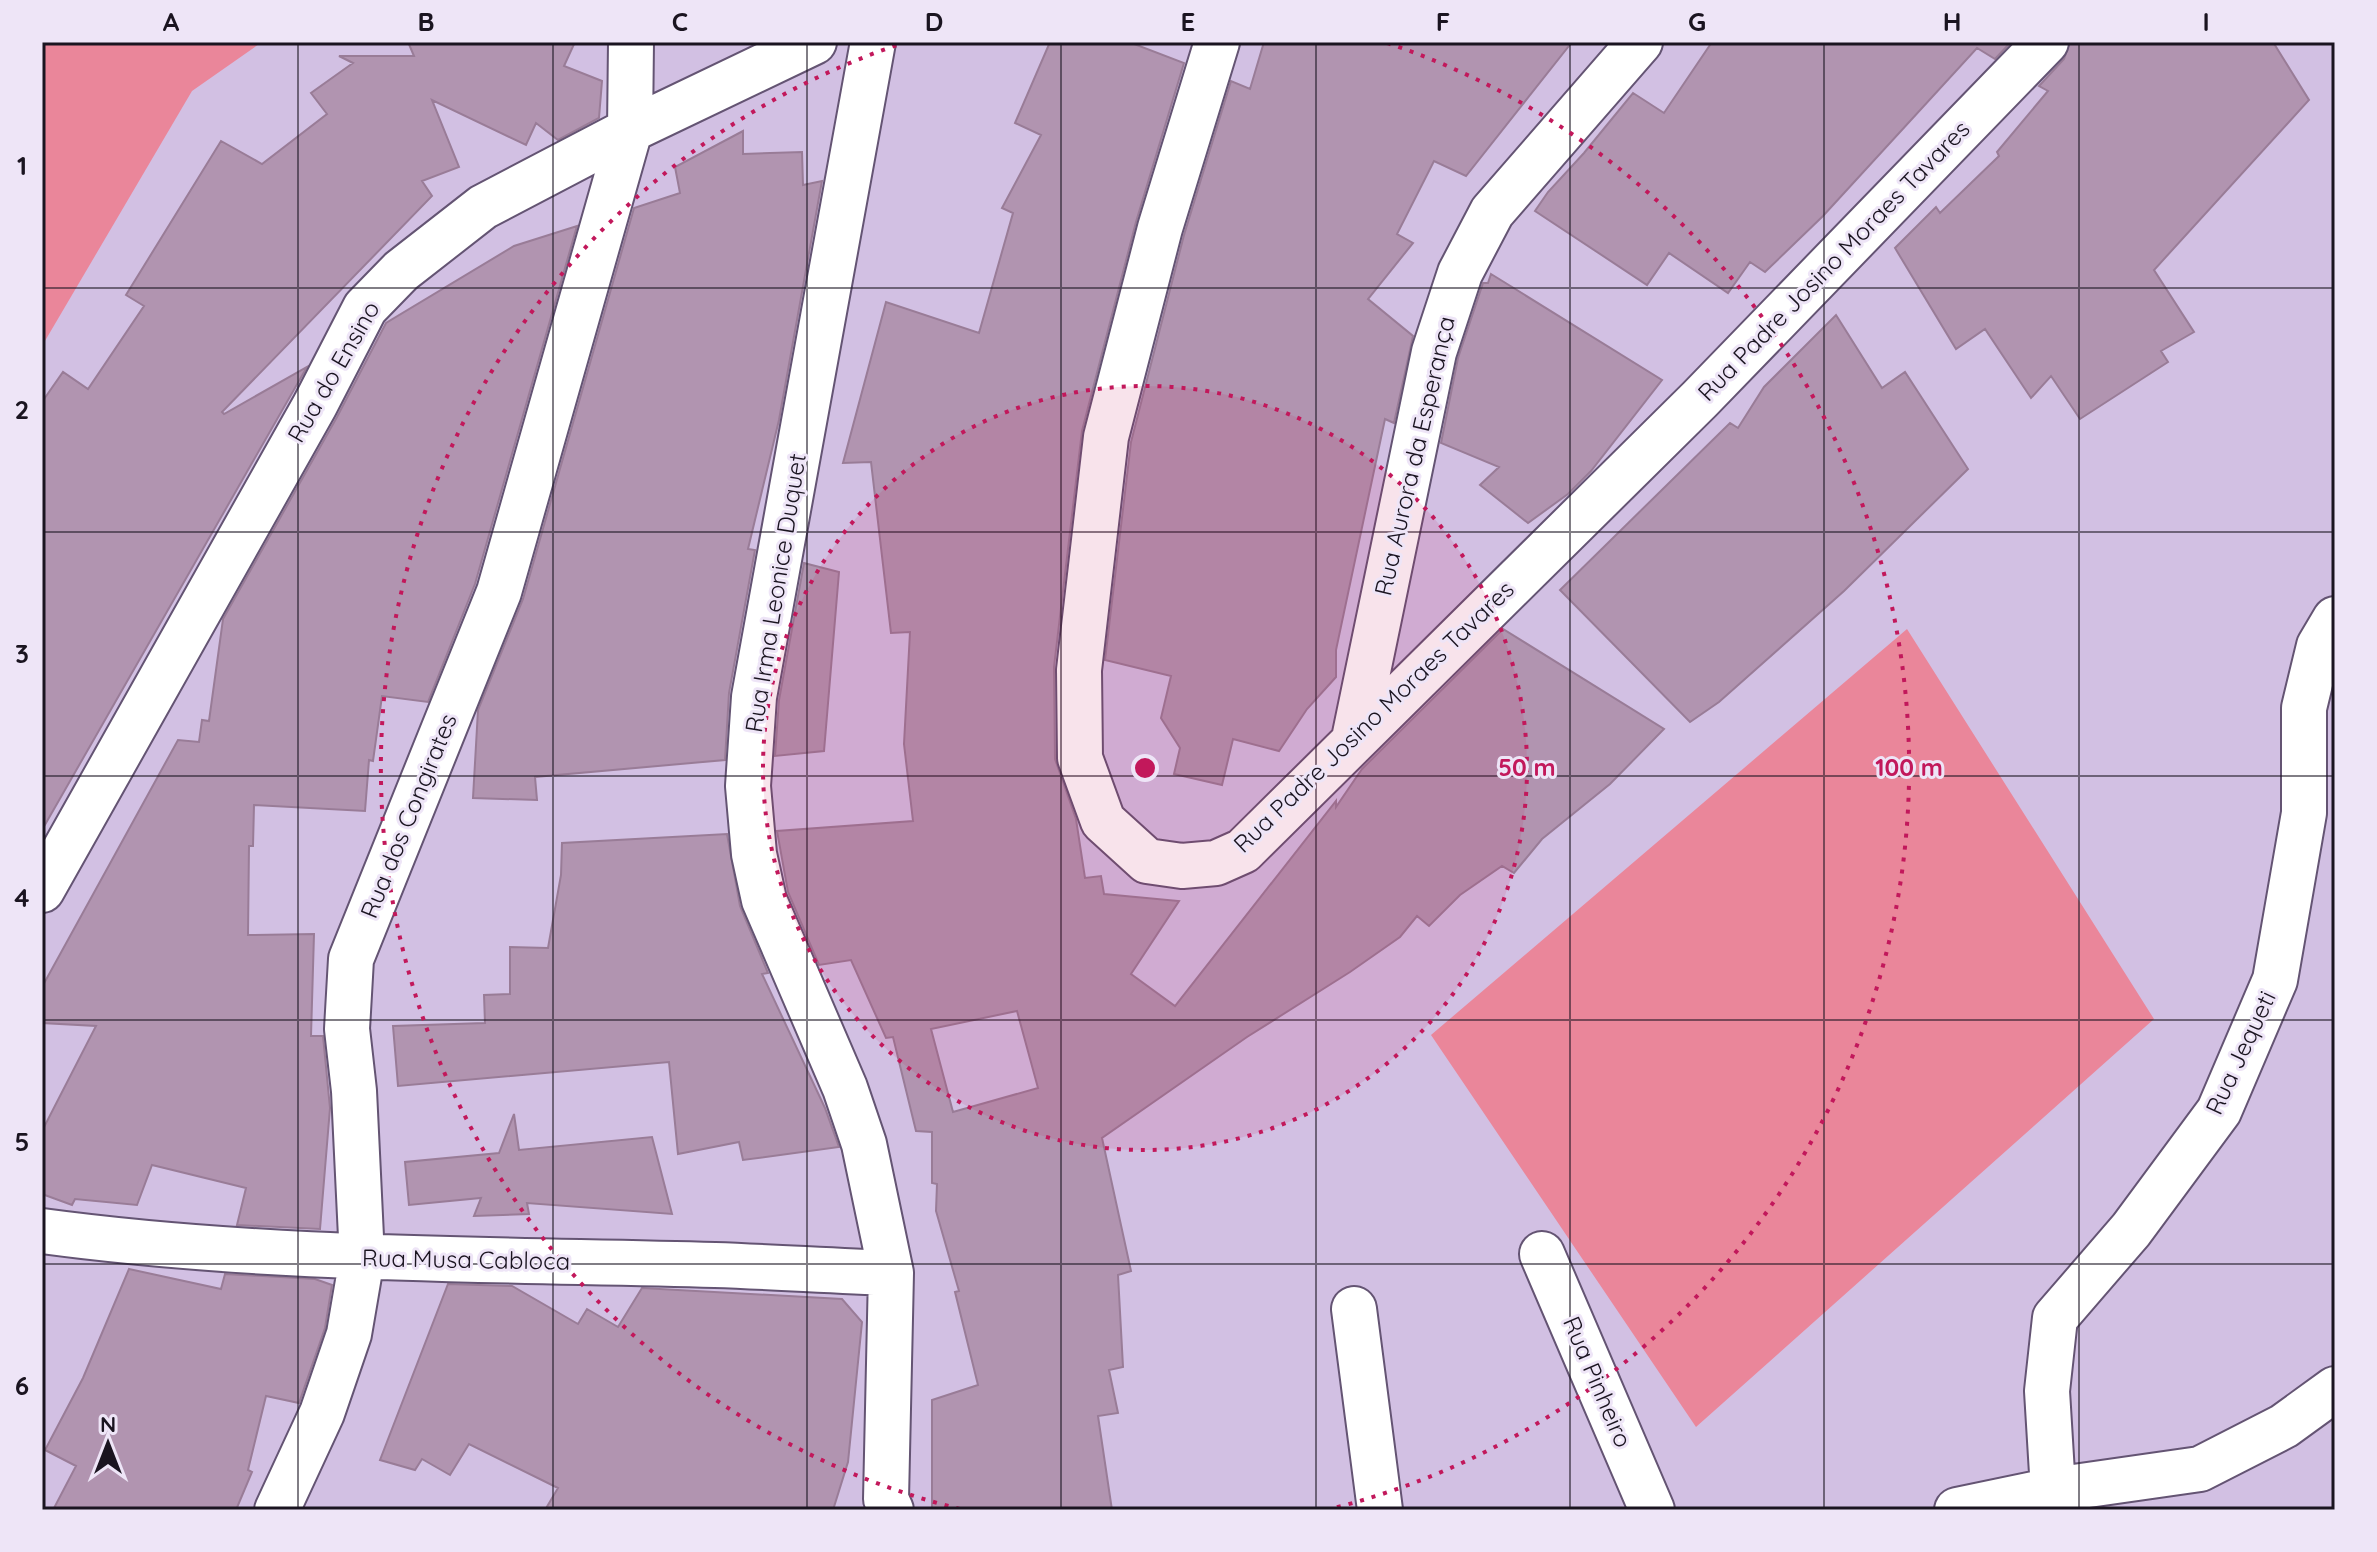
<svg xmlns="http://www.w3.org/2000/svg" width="2377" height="1552" font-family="Quicksand,sans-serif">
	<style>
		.green { fill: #ea869a }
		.building { fill: #b194b0; stroke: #997c97; stroke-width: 2; fill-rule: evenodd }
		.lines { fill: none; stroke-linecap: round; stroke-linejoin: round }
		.street-casing { stroke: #645473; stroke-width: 48 }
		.street { stroke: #fff; stroke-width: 44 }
		.grid { fill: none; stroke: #1a1420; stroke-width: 2; stroke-opacity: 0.55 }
		.ring { fill: none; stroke: #c2185b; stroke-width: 4; stroke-dasharray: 4 8 }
		.labels { text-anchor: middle; stroke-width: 6; stroke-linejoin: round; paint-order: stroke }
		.street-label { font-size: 24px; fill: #1a1420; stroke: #eee5f7 }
		.centre { fill: #c2185b; stroke: #eee5f7; stroke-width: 4 }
		.ring-label { font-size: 24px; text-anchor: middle; font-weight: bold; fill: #c2185b; stroke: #eee5f7; stroke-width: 6; stroke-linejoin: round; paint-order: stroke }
		.neatline { fill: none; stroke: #1a1420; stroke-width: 3 }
		.grid-label { font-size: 26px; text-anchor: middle; font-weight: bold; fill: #1a1420 }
	</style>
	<rect width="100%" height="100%" fill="#d2c0e3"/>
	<!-- green -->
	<path class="green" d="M42 42H262L192 91 42 346Z
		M1907 629 2154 1019 1696 1427 1431 1035Z"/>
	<!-- building -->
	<path class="building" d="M408 42H575L564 66 602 81 599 118 558 140 536 123 526 145 432 100 459 167 422 181 432 196 222 412 224 414 307 367 42 830V402L63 372 88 389 144 306 126 295 221 141 262 164 327 114 311 93 353 63 339 56H414Z
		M1050 42H1129L1184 63 1136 222 1082 431 1054 667 1055 759 1076 819 1085 878 1101 876 1104 894 1179 901 1131 974 1175 1006 1336 801V807L1362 769 1503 629 1664 729 1610 784 1542 839 1514 873 1502 866 1460 895 1429 926 1417 916 1400 937 1350 972 1247 1037 1102 1138 1131 1271 1118 1275 1123 1367 1109 1370 1118 1413 1098 1416 1112 1510H932V1400L978 1385 955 1292 959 1291 936 1211 937 1184 932 1183V1132L916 1131 893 1037 886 1038 851 960 819 965 788 892 777 831 913 821 904 744 910 632 891 633 871 462 843 463 886 302 979 333 1013 213 1002 208 1041 135 1015 123ZM1017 1011 1038 1088 953 1112 931 1029Z
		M1264 42H1572L1466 176 1434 161 1397 234 1413 243 1368 299 1413 336 1394 423 1385 419 1336 650V677L1307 709 1279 751 1233 739 1222 785 1174 774 1180 748 1161 718 1171 676 1105 660 1131 442 1184 235 1231 81 1250 89Z
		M1712 42H2011L1995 59 1977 48 1823 216 1765 272 1750 262 1728 293 1669 253 1647 285 1535 211 1548 192 1584 153 1633 93 1664 113Z
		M2070 42H2273L2309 100 2154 270 2194 332 2161 351 2168 362 2080 419 2051 376 2031 398 1985 329 1956 349 1895 248 1936 207 1940 213 1999 156 1997 152 2048 91 2039 86 2064 59Z
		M743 131V154L802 152 803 185 822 181 779 420 748 549 755 550 729 693 725 760 535 777 537 800 473 798 478 710 523 599 634 208 680 193 675 167Z
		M577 226 475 584 428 702 382 696 373 761 369 760 365 811 254 805 253 846H249L248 935 314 934 311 1036H323L330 1108 320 1229 237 1225 246 1188 152 1165 137 1205 75 1199 72 1205 42 1194V1131L96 1026 42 1023V987L178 740 199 742 202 720 209 721 223 619 337 417 386 323 514 246Z
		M1491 274 1662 380 1591 471 1568 494 1528 523 1480 485 1499 467 1441 443 1458 358 1483 283H1488Z
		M1836 315 1882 388 1905 372 1968 469 1844 591 1719 702 1690 722 1560 590 1730 423 1738 428 1764 387Z
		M804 563 839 572 824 751 775 756 779 700Z
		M727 834 740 906 768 973 762 974 825 1108 839 1147 743 1160 739 1142 678 1154 669 1062 398 1086 393 1026 485 1023 484 995 510 994V947L548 948 561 875 562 843Z
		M514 1114 519 1150 652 1137 672 1214 527 1203 529 1214 474 1216 481 1198 409 1205 405 1162 499 1153Z
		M129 1269 221 1289 225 1274 315 1279 332 1285 325 1328 299 1403 266 1396 248 1470 252 1472 236 1510H53L76 1466 45 1450 83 1378Z
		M448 1284 512 1286 578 1324 587 1309 618 1327 642 1288 842 1299 862 1322 848 1462 833 1510H545L558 1488 469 1444 450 1475 422 1459 415 1470 380 1460Z"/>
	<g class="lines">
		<defs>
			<path id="street" d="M873 42 754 697 748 786 754 854 764 900 845 1088 864 1144 891 1273 886 1499 891 1510
				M1217 42 1160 228 1106 437 1079 670 1080 758 1103 821 1147 861 1182 866 1216 863 1243 851 1700 399 2046 42
				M1354 739 1434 352 1460 273 1492 212 1640 42
				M42 890 315 405 365 308 401 271 483 207 630 130 814 42
				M42 1231C265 1261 491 1259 715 1265 774 1267 833 1271 891 1273
				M1542 1254 1652 1510
				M1354 1309 1380 1510
				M2053 1490 2047 1391 2055 1318 2131 1230 2219 1111 2275 980 2304 813V708L2319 646 2335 619
				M277 1510 322 1413 349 1334 362 1258 354 1091 347 1029 351 959 499 592 630 130 631 42
				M1957 1510 2053 1490 2200 1469 2284 1426 2335 1389"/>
		</defs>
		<!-- street casing -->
		<use href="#street" class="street-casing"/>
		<!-- street -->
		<use href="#street" class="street"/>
	</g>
	<!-- grid -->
	<path class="grid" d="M298 42V1510M553 42V1510M807 42V1510M1061 42V1510M1316 42V1510M1570 42V1510M1824 42V1510M2079 42V1510M42 288H2335M42 532H2335M42 776H2335M42 1020H2335M42 1264H2335"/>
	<!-- distance rings -->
	<circle cx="1145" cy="768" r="382" fill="#c2185b" fill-opacity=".12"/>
	<g class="ring">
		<circle cx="1145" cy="768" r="382"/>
		<path d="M960 1509A764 764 0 0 1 903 43M1387 43A764 764 0 0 1 1330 1509"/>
	</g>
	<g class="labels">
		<!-- street labels -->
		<g class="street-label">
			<text transform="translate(1834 261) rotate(-46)" y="8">Rua Padre Josino Moraes Tavares</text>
			<text transform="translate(334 372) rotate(-60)" y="8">Rua do Ensino</text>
			<text transform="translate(1415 456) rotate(-77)" y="8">Rua Aurora da Esperança</text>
			<text transform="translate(776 593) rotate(-81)" y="8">Rua Irma Leonice Duquet</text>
			<text transform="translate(1374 717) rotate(-44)" y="8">Rua Padre Josino Moraes Tavares</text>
			<text transform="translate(409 816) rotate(-68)" y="8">Rua dos Congirates</text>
			<text transform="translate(2241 1053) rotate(-65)" y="8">Rua Jequeti</text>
			<text transform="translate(466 1260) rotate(1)" y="8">Rua Musa Cabloca</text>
			<text transform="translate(1597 1382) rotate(67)" y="8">Rua Pinheiro</text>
		</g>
	</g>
	<circle cx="1145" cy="768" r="12" class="centre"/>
	<g class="ring-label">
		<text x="1527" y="776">50 m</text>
		<text x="1909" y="776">100 m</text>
	</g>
	<!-- border -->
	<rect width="2377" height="1552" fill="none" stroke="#eee5f7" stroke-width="88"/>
	<!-- north arrow -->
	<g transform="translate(108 1444)" stroke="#eee5f7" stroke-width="6" paint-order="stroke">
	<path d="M0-6L14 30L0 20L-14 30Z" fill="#1a1420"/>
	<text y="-12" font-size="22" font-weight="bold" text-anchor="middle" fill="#1a1420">N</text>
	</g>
	<rect x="44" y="44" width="2289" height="1464" class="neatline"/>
	<g class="grid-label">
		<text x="171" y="31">A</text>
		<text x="426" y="31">B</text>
		<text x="680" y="31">C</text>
		<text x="934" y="31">D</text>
		<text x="1188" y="31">E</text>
		<text x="1443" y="31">F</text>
		<text x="1697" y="31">G</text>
		<text x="1952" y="31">H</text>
		<text x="2206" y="31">I</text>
		<text x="22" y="175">1</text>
		<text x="22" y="419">2</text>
		<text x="22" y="663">3</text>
		<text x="22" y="907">4</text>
		<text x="22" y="1151">5</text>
		<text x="22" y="1395">6</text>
	</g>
</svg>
